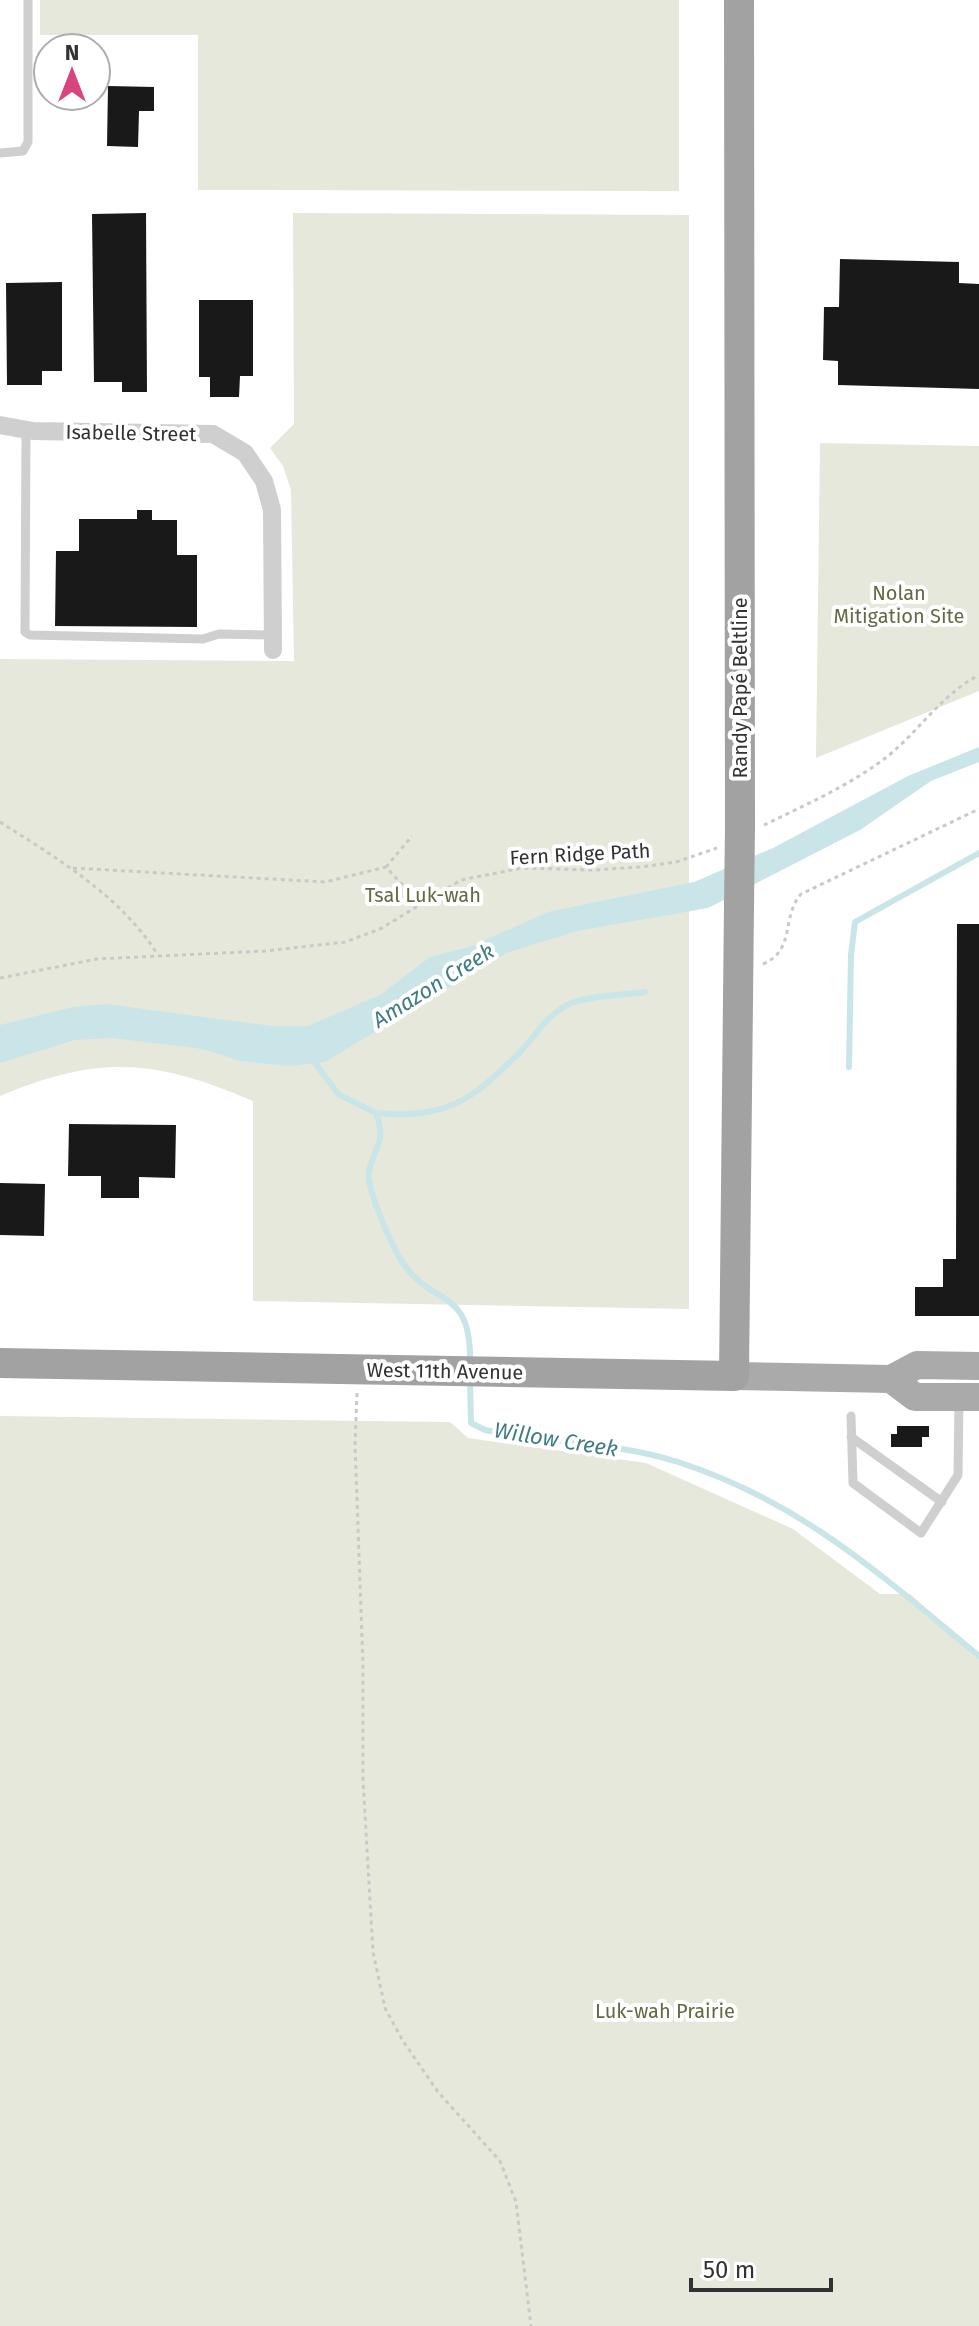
<svg xmlns="http://www.w3.org/2000/svg" width="979" height="2326" font-family="'Fira Sans',sans-serif">
	<style>
		.green { fill: #e6e8db }
		.water { fill: #c9e5e7 }
		.lines { fill: none; stroke-linecap: round; stroke-linejoin: round }
		.stream { stroke: #c9e5e7; stroke-width: 6 }
		.building { fill: #191919 }
		.path { stroke: #c9c9c9; stroke-width: 3; stroke-dasharray: 4 4; stroke-linecap: butt }
		.service { stroke: #cfcfcf; stroke-width: 9 }
		.minor { stroke: #cfcfcf; stroke-width: 18 }
		.primary { stroke: #aaa; stroke-width: 28 }
		.trunk { stroke: #a2a2a2; stroke-width: 30 }
		.trunk-bridge { stroke: #a2a2a2; stroke-width: 30 }
		.labels { text-anchor: middle; stroke-width: 8; stroke-linejoin: round; paint-order: stroke }
		.street-label { font-size: 20px; fill: #323232; stroke: #fff }
		.park-label { font-size: 20px; fill: #626a42; stroke: #fff }
		.water-label { font-size: 22px; font-style: italic; fill: #407d82; stroke: #fff }
	</style>
	<rect width="100%" height="100%" fill="#fff"/>
	<!-- green -->
	<path class="green" d="M40 0H679V191L198 190V35H40Z
		M293 213 689 215V1309L253 1301V1101C156 1059 99 1054 0 1096V659L294 661 291 490 283 466 270 448 294 424Z
		M820 443 979 446V691L816 758Z
		M0 1416 450 1422 468 1438 646 1463 793 1529 880 1594H910L979 1654V2326H0Z"/>
	<!-- water -->
	<path class="water" d="M979 747V762L931 781 860 830 708 908 577 931 506 953 325 1062 289 1066 240 1061 203 1049 112 1038 75 1040 0 1063V1025L73 1007 106 1004 272 1026H308L380 995 430 957 472 946 548 912 694 882 773 848 908 776Z"/>
	<g class="lines">
		<!-- stream -->
		<path class="stream" d="M312 1059 338 1094 376 1113C387 1142 375 1145 369 1171 365 1187 393 1248 403 1263 434 1309 472 1286 470 1364
			M849 1067 851 955 855 922 979 853
			M376 1113C443 1119 469 1103 516 1056 535 1038 542 1019 567 1005 583 996 626 995 645 992
			M470 1379 471 1423 485 1430C549 1443 615 1442 678 1462 802 1502 882 1576 979 1656"/>
	</g>
	<!-- building -->
	<path class="building" d="M108 86 154 87V111H139L138 147 107 146Z
		M146 213 147 392H122V382H94L92 214Z
		M840 259 959 262V283L979 284V389L838 385V361L823 360 824 307H839Z
		M62 282V371H42V385H7L6 283Z
		M199 300H253V376H240L239 397H210V377H199Z
		M137 510H152V520H177V555H197V627L55 626 56 551H79V519H137Z
		M957 924H979V1316H915V1287H943V1259H956Z
		M69 1124 176 1125 175 1178 139 1177V1198H101V1176H68Z
		M0 1183 45 1184 44 1236 0 1235Z
		M897 1426H929V1437H922V1447H891V1434H897Z"/>
	<g class="lines">
		<!-- path -->
		<path class="path" d="M0 822C58 859 121 896 158 955
			M764 825C805 805 851 785 888 756 920 730 941 695 979 675
			M386 867 412 836
			M73 868 325 882 386 867 419 903
			M763 964C796 950 781 917 801 894L979 809
			M0 978 97 959 265 951 345 942 380 929 461 880 522 868 592 870 641 867 676 862 717 848
			M357 1393 355 1445 363 1665V1780L373 1952 385 2008 403 2041 438 2092 500 2161 516 2202 531 2326"/>
		<!-- service -->
		<path class="service" d="M0 153 23 151 28 142V0
			M26 430 25 632 30 635 203 639 219 634 273 635
			M851 1416 853 1483 921 1533 958 1475 959 1400
			M851 1437 942 1502"/>
		<!-- minor -->
		<path class="minor" d="M0 425 33 431 213 434 245 453 264 481 272 510 273 650"/>
		<!-- primary -->
		<path class="primary" d="M734 1376 891 1379 917 1365 979 1366
			M891 1379 915 1397H979"/>
		<!-- trunk -->
		<path class="trunk" d="M739 0 740 827
			M0 1363 734 1376 739 906"/>
		<!-- trunk-bridge -->
		<path class="trunk-bridge" d="M739 906 740 827"/>
	</g>
	<g class="labels">
		<!-- street labels -->
		<g class="street-label">
			<text transform="translate(131 433) rotate(1)" y="7">Isabelle Street</text>
			<text transform="translate(740 688) rotate(-90)" y="7">Randy Papé Beltline</text>
			<text transform="translate(580 854) rotate(-3)" y="7">Fern Ridge Path</text>
			<text transform="translate(445 1371) rotate(1)" y="7">West 11th Avenue</text>
		</g>
		<!-- park labels -->
		<g class="park-label">
			<text x="899" y="600">Nolan<tspan x="899" dy="23">Mitigation Site</tspan></text>
			<text x="423" y="902">Tsal Luk-wah</text>
			<text x="665" y="2018">Luk-wah Prairie</text>
		</g>
		<!-- water labels -->
		<g class="water-label">
			<text transform="translate(433 985) rotate(-32)" y="8">Amazon Creek</text>
			<text transform="translate(556 1439) rotate(9)" y="8">Willow Creek</text>
		</g>
	</g>
	<!-- north arrow -->
	<g transform="translate(72 72)"><circle r="38" fill="#ffffff" stroke="#adadad" stroke-width="2"/>
	<path d="M0-6L14 30L0 20L-14 30Z" fill="#d8447d"/>
	<text y="-12" font-size="22" font-weight="bold" text-anchor="middle" fill="#323232">N</text>
	</g>
	<!-- scale -->
	<path d="M691 2278v12h140v-12" fill="none" stroke="#323232" stroke-width="4"/>
	<text x="703" y="2278" font-size="24" fill="#323232" stroke="#ffffff" stroke-width="6" paint-order="stroke">50 m</text>
</svg>
